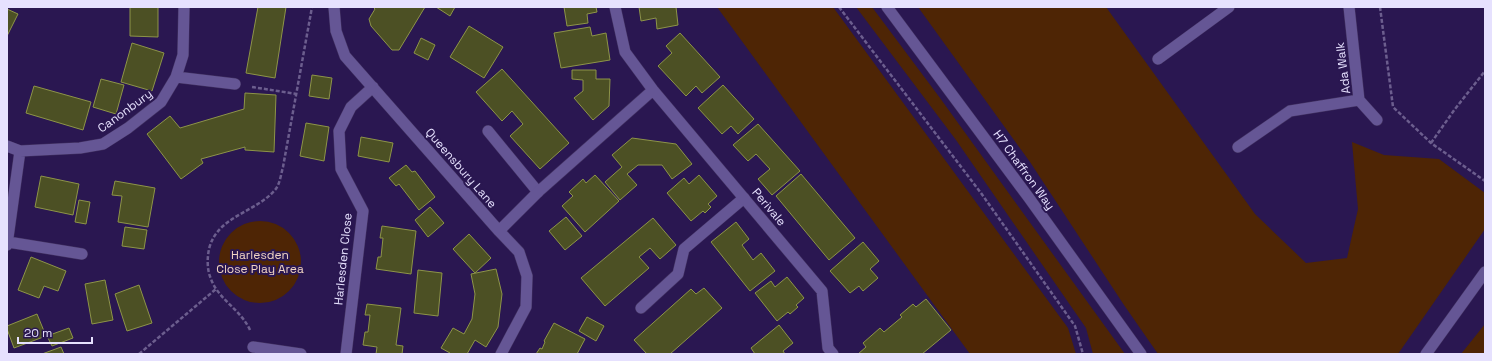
<svg xmlns="http://www.w3.org/2000/svg" width="1492" height="361" font-family="'Space Grotesk',sans-serif">
	<style>
		.green { fill: #4e2505 }
		.building { fill: #4c5024; stroke: #8d9448 }
		.lines { fill: none; stroke-linecap: round; stroke-linejoin: round }
		.service-casing { stroke: #423261; stroke-width: 12 }
		.minor-casing { stroke: #423261; stroke-width: 12 }
		.tertiary-casing { stroke: #423261; stroke-width: 12 }
		.path { stroke: #6c5e8e; stroke-width: 2.5; stroke-dasharray: 4 2; stroke-linecap: butt }
		.service { stroke: #655695; stroke-width: 11 }
		.minor { stroke: #655695; stroke-width: 11 }
		.tertiary { stroke: #655695; stroke-width: 11 }
		.labels { text-anchor: middle; stroke-width: 4; stroke-linejoin: round; paint-order: stroke }
		.street-label { font-size: 12px; fill: #e6e1fe; stroke: #2a1751 }
		.park-label { font-size: 12px; fill: #efd3c2; stroke: #2a1751 }
	</style>
	<rect width="100%" height="100%" fill="#2a1751"/>
	<!-- green -->
	<path class="green" d="M717 7H833L1068 328 1076 354H970Z
		M856 7H872L940 98 1125 354H1093L1086 328 956 140Z
		M918 7H1106L1255 214 1306 263 1347 258 1358 209 1352 142 1384 155 1439 159 1485 193V229L1398 354H1158L1124 305 1030 162Z
		M219 262a41 41 0 1 1 82 0a41 41 0 1 1-82 0Z
		M1485 324V354H1461Z"/>
	<!-- building -->
	<path class="building" d="M130 7H158V37L130 36Z
		M258 7H286L275 78 246 73Z
		M373 7H425L399 50H392L371 26 369 19 375 9Z
		M436 7H455L450 16Z
		M564 7H596L597 12 587 14 588 23 567 26Z
		M639 7H676L678 25 657 29 656 18 641 21Z
		M7 9 18 14 7 36Z
		M469 26 503 47 484 78 450 57Z
		M590 27 592 36 606 33 610 60 561 68 554 33Z
		M680 33 720 77 702 93 696 86 686 96 658 66 672 53 666 46Z
		M421 38 435 45 428 60 414 53Z
		M132 43 164 53 152 91 121 82Z
		M502 69 569 143 540 169 510 136 523 124 512 111 502 121 476 92Z
		M572 70H596V79H610L609 106 593 120 574 98 583 91V80L572 79Z
		M312 75 332 78 329 99 309 96Z
		M101 79 124 85 116 114 93 107Z
		M723 85 754 119 738 134 731 126 722 134 698 108Z
		M34 86 91 102 83 130 26 113Z
		M245 93 276 95 274 152 245 150V147L201 159 203 163 181 179 147 134 170 116 180 128 244 109Z
		M306 123 329 127 324 161 300 156Z
		M758 124 800 171 772 195 758 179 770 169 756 154 748 161 733 145Z
		M361 137 393 143 389 162 358 156Z
		M632 138 676 144 692 164 672 179 662 165H638L627 174 637 185 620 200 605 182 622 167 612 155Z
		M406 165 412 172 415 171 435 197 419 210 399 184 396 186 389 178Z
		M801 174 855 238 829 260 776 196Z
		M595 175 619 201 585 232 562 206 573 196 569 192 583 179 586 183Z
		M699 175 717 196 708 204 711 207 705 213 703 211 691 221 667 193 684 178 689 184Z
		M41 176 79 184 73 215 35 207Z
		M115 181 155 188 148 227 118 222 122 196 112 195Z
		M79 200 90 202 86 224 75 222Z
		M430 207 444 223 428 237 415 220Z
		M566 217 582 236 565 250 549 231Z
		M653 218 676 245 660 259 650 248 639 257 649 268 605 306 581 278Z
		M736 222 749 239 742 245 753 260 761 253 775 271 750 291 711 242Z
		M382 226 416 231 411 274 376 269 378 257H381L383 238H380Z
		M125 227 147 230 144 249 122 246Z
		M469 234 491 258 475 273 453 249Z
		M863 242 879 261 870 269 878 278 863 291 859 286 850 293 830 271Z
		M31 257 66 271 58 291 44 286 39 298 18 290Z
		M496 269 502 294 498 327 486 347 475 340 467 354H449L450 353 441 348 453 328 464 334 472 319 475 294 471 274Z
		M418 270 442 273 438 316 414 313Z
		M787 277 804 298 796 305 798 307 790 314 788 312 777 321 755 293 771 281 775 287Z
		M105 280 113 320 92 324 85 284Z
		M139 285 152 323 127 331 115 294Z
		M704 288 722 308 670 354H647L634 340 691 289 696 294Z
		M926 299 951 330 922 354H858L866 347 863 343 880 328 884 332 902 317 900 315 913 304 916 307Z
		M367 304 401 308 396 345 403 346 402 354H376L377 347 363 345 365 332H368L370 315H365Z
		M37 314 46 336 14 348 7 329V326Z
		M587 317 604 326 596 341 579 331Z
		M554 323 585 339 577 354H536L540 348 542 349 545 342 544 341Z
		M779 325 793 343 783 351 785 354H755L751 348Z
		M69 328 73 338 52 346 47 336Z
		M61 347 64 354H42Z"/>
	<g class="lines">
		<defs>
			<path id="service" d="M488 131 538 192
				M641 308 678 274 684 249 744 198"/>
			<path id="minor" d="M334 7 336 31 345 56 499 231 519 252 527 276 526 307 501 354
				M615 7 625 52 653 90 822 291 828 348 833 354
				M1349 7 1359 100 1377 120
				M1158 59 1229 7
				M176 77 235 84
				M7 146 20 151 80 148 103 144 128 128 161 102 176 77 183 55 184 7
				M1238 147 1290 111 1359 100
				M499 231 538 192 653 90
				M8 242 82 254
				M7 245 20 151
				M253 347 301 354
				M346 354 363 211 341 169 339 131 351 107 373 87"/>
			<path id="tertiary" d="M887 7 1029 198 1141 354
				M1426 354 1485 272"/>
		</defs>
		<!-- service casing -->
		<use href="#service" class="service-casing"/>
		<!-- minor casing -->
		<use href="#minor" class="minor-casing"/>
		<!-- tertiary casing -->
		<use href="#tertiary" class="tertiary-casing"/>
		<!-- path -->
		<path class="path" d="M839 7 981 193 1075 326 1083 354
			M1380 7 1393 107 1431 143 1485 181
			M252 87 297 94
			M1431 143 1455 109 1485 71
			M250 330C241 310 218 299 211 279 207 270 207 259 209 249 217 216 255 213 275 190 280 184 281 174 283 167L312 7
			M139 354 216 289"/>
		<!-- service -->
		<use href="#service" class="service"/>
		<!-- minor -->
		<use href="#minor" class="minor"/>
		<!-- tertiary -->
		<use href="#tertiary" class="tertiary"/>
	</g>
	<g class="labels">
		<!-- street labels -->
		<g class="street-label">
			<text transform="translate(1343 68) rotate(-97)" y="4">Ada Walk</text>
			<text transform="translate(125 111) rotate(-36)" y="4">Canonbury</text>
			<text transform="translate(461 168) rotate(49)" y="4">Queensbury Lane</text>
			<text transform="translate(1024 170) rotate(54)" y="4">H7 Chaffron Way</text>
			<text transform="translate(769 207) rotate(50)" y="4">Perivale</text>
			<text transform="translate(343 259) rotate(-84)" y="4">Harlesden Close</text>
		</g>
		<!-- park labels -->
		<g class="park-label">
			<text x="260" y="259">Harlesden<tspan x="260" dy="14">Close Play Area</tspan></text>
		</g>
	</g>
	<!-- border -->
	<rect width="1492" height="361" fill="none" stroke="#e6e1fe" stroke-width="16"/>
	<!-- scale -->
	<path d="M18 337v6h74v-6" fill="none" stroke="#e6e1fe" stroke-width="2"/>
	<text x="24" y="337" font-size="12" fill="#e6e1fe" stroke="#2a1751" stroke-width="3" paint-order="stroke">20 m</text>
</svg>
